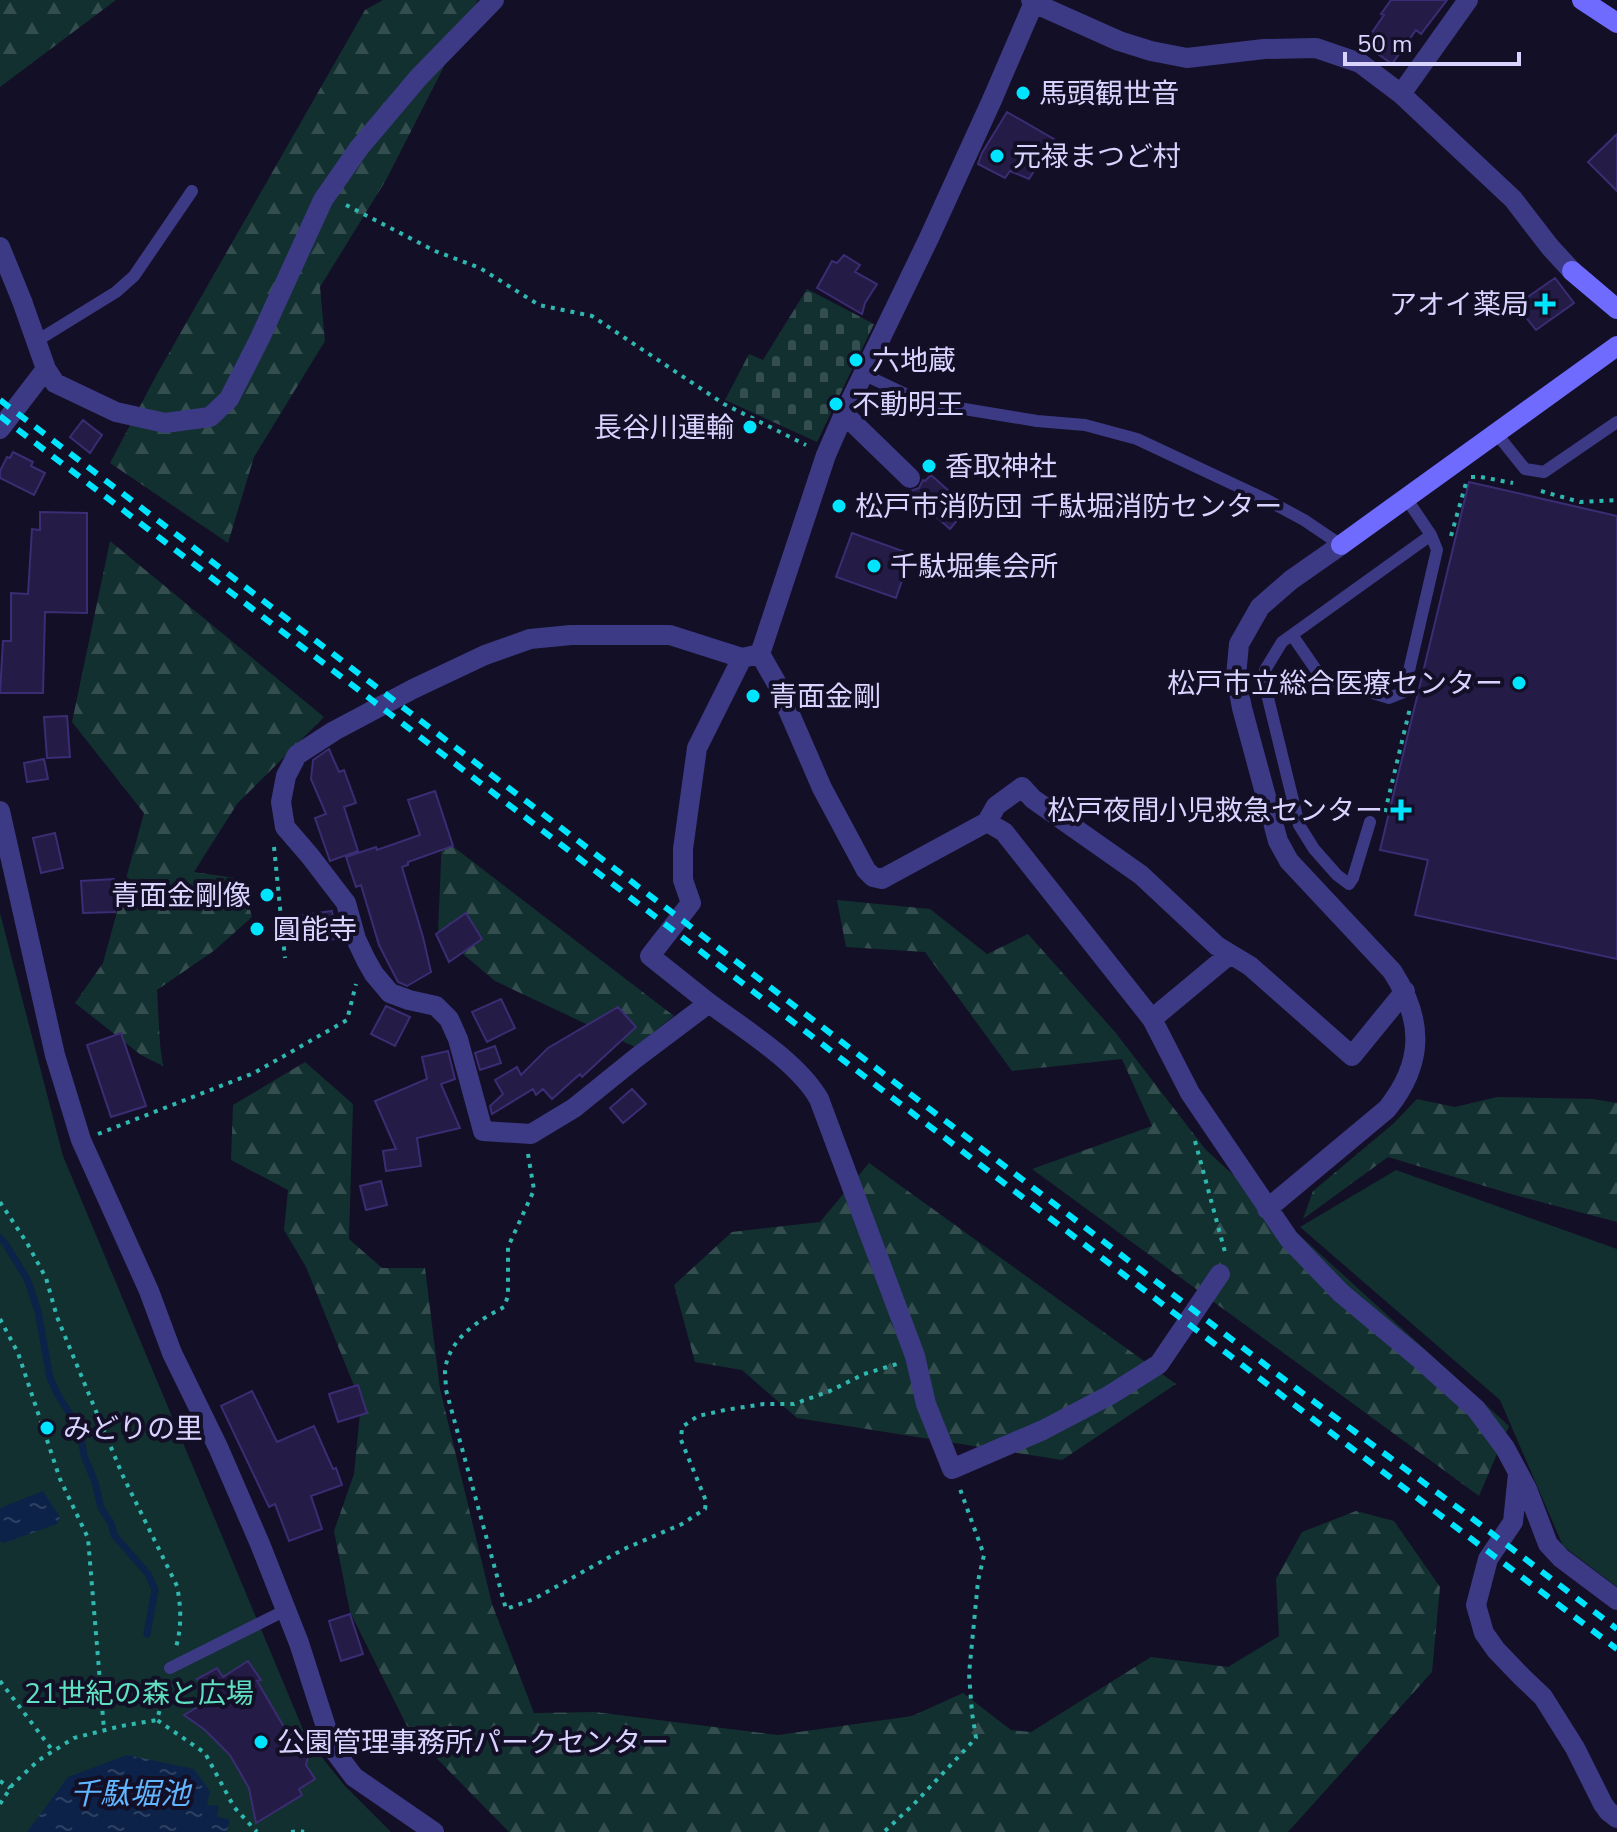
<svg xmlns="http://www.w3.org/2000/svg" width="1617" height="1832" font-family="'Nunito Sans','Noto Sans JP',sans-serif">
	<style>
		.forest { fill: url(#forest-firs) }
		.cemetery { fill: url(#cemetery-stones) }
		.green { fill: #12302f }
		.water { fill: url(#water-ripples) }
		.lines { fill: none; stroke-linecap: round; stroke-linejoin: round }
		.stream { stroke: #0c2248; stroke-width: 7 }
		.building { fill: #241b47; stroke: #3b2d73; stroke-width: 2 }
		.path { stroke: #2fb8b0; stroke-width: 4; stroke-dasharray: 4 6; stroke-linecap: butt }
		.lane { stroke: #3d3a85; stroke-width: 12 }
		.street { stroke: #3d3a85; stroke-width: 20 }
		.secondary { stroke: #6f6bff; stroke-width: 20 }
		.rail { stroke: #00e5ff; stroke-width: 6; stroke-dasharray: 12 10; stroke-linecap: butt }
		.poi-dot { fill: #00e5ff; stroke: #130f26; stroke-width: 3 }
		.labels { text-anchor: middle; stroke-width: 8; stroke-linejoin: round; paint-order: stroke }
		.poi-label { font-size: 28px; fill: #d9d4ff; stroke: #130f26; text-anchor: start }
		.park-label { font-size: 28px; fill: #5fe0c0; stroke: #130f26 }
		.water-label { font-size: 30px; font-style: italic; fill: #62b6ff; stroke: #130f26 }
	</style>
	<defs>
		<pattern id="forest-firs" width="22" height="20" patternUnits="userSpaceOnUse" patternTransform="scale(2)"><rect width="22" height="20" fill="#12302f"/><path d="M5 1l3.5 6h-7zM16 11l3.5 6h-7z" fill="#344d4e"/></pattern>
		<pattern id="cemetery-stones" width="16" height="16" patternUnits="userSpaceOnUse" patternTransform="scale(2)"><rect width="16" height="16" fill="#12302f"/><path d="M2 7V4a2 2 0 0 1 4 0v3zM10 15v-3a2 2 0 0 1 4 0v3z" fill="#344d4e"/></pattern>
		<pattern id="water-ripples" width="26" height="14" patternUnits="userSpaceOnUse" patternTransform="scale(2)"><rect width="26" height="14" fill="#0c2248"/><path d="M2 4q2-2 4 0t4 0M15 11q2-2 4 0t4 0" fill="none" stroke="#2f4163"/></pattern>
	</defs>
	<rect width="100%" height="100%" fill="#130f26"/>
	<!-- forest -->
	<path class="forest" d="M0 0H116L0 87Z
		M383 0H478L386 180 320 287 325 341 254 457 228 543 110 463 157 374 365 10Z
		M110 541 324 717 237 804 194 872 242 879 252 917 215 950 157 990 160 1044 163 1066 141 1055 75 1003 103 963 144 813 72 722Z
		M442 838 674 1016 635 1047 495 981 438 933Z
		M837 900 930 909 987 954 1028 934 1115 1032 1206 1150 1509 1426 1479 1496 1032 1169 1152 1126 1122 1059 1012 1071 925 952 846 947Z
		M305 1062 353 1104 349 1239 382 1268H425L440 1389 492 1604 534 1713 595 1712 778 1735 912 1716 963 1693 1011 1730 1031 1732 1151 1657 1228 1667 1279 1636 1276 1579 1302 1532 1356 1511 1394 1521 1440 1587 1432 1672 1288 1832H509L409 1730 350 1612 334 1531 354 1474 361 1403 306 1267 284 1230 288 1190 231 1160 233 1105Z
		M1497 1097 1593 1099 1617 1103V1222L1511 1194 1388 1157 1303 1219 1313 1191 1393 1124 1417 1099 1455 1107Z
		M869 1163 1176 1384 1062 1460 797 1418 742 1370 695 1362 674 1285 732 1232 820 1222Z"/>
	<!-- cemetery -->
	<path class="cemetery" d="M807 289 874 324 817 442 725 400 749 354 763 360Z"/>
	<!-- green -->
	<path class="green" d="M0 913 63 1156 307 1739 345 1786 391 1832H0Z
		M1396 1170 1617 1249V1587L1563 1546 1500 1400 1300 1227Z"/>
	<!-- water -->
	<path class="water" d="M43 1491 60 1517 57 1524 4 1543 0 1541V1508Z
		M127 1755 194 1769 210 1791 207 1805 219 1806 217 1817 230 1819 227 1832H27L68 1777Z"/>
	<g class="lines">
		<!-- stream -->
		<path class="stream" d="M0 1238 5 1243 27 1279 38 1311 50 1378 58 1395 73 1419 82 1443 84 1456 95 1482 101 1508 111 1523 114 1535 148 1574 155 1590 147 1634"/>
	</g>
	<!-- building -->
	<path class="building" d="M1391 0H1447L1421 34 1416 30 1392 64 1364 44 1384 15 1381 14Z
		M1007 112 1054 139 1029 179 1010 171 1005 178 978 164 982 153Z
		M1617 134V191L1588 162Z
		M844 255 860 265 855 272 877 284 865 303 862 314 817 288 832 261 837 263Z
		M1555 278 1574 303 1536 330 1516 305Z
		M83 420 102 435 90 453 70 437Z
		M13 452 33 462 31 466 45 473 34 495 0 478V471L7 457 10 458Z
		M931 475 950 492 947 496 964 512 950 529 932 513 927 518 909 502 913 497 908 492 919 488 923 480 925 481Z
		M1469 482 1617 516V959L1415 915 1428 860 1380 850Z
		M40 512 87 513V613L45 612 43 693H0L3 641H11V593L28 594 32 529 40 530Z
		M852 533 911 554 896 598 836 577Z
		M67 716 70 757 47 758 44 717Z
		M329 749 339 772 344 770 356 803 344 807 358 851 330 861 315 818 326 814 311 779 313 760Z
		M44 759 48 779 27 782 24 763Z
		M435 791 453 846 408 862V865L402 867 423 937 431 972 407 986 398 982 379 945 361 885 356 887 346 857 376 847 377 850 420 835 408 800Z
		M55 833 63 868 41 873 33 838Z
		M114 879 115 912 83 913 81 881Z
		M332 911 336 939 305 943 302 922 304 921 303 915Z
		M466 913 482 939 449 962 436 934Z
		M501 999 515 1028 487 1042 472 1012Z
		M386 1006 410 1017 395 1046 371 1034Z
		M618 1007 636 1027 582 1077 580 1074 552 1099 543 1089 536 1095 533 1089 492 1114 490 1106 503 1094 495 1080 517 1067 521 1075 548 1048Z
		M121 1033 146 1106 111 1117 87 1045Z
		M495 1046 501 1063 480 1070 475 1053Z
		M448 1051 455 1079 441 1084 460 1128 417 1138 421 1166 386 1171 383 1151 396 1149 375 1101 427 1079 422 1057Z
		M632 1089 646 1104 623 1123 610 1108Z
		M381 1181 387 1205 366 1210 360 1186Z
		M358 1385 367 1413 338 1422 329 1394Z
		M252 1391 277 1442 314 1426 333 1469 336 1468 342 1485 311 1496 322 1529 289 1541 275 1504 269 1507 221 1406Z
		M350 1614 363 1654 341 1661 329 1621Z
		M248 1661 261 1680 257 1681 288 1734 301 1739 309 1752 306 1765 315 1779 299 1789 302 1795 256 1823 249 1788 230 1755 205 1730 184 1715 210 1700 197 1679 217 1668 223 1677Z"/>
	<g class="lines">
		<!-- path -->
		<path class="path" d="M346 205 435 251 480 268 539 305 592 316 724 404 806 445
			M1471 477H1481L1513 483
			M1541 491 1580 502 1617 500
			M1451 536 1466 483
			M1385 812 1410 708
			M274 847 285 958
			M98 1134 254 1073 347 1020 356 984
			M1195 1141 1225 1252
			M528 1154 534 1190 508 1247V1296L504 1307C479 1320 448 1339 445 1371 445 1377 446 1384 446 1390L506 1609 534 1599 624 1549 682 1524 705 1509 706 1501 681 1440 682 1427 698 1416 725 1410 764 1404H794L830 1391 864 1374 897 1364
			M0 1202 27 1243 46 1278 57 1317 122 1474 177 1586C181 1607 182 1626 176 1647
			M0 1319 18 1353 60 1479 88 1538 104 1730
			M0 1681 53 1751
			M167 1682 157 1720 205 1753 234 1807 257 1832
			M0 1781 10 1788
			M0 1804 13 1784 39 1760 74 1738 121 1726 157 1720
			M885 1831 914 1804 976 1738 972 1713 969 1674 978 1581 984 1555 960 1489
			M291 1832 300 1831 304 1832"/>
		<!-- lane -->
		<path class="lane" d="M35 342 116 292 134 276 192 191
			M863 374 922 402 1037 421 1085 425 1137 439 1267 500 1304 520 1341 545
			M1496 433 1525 469 1544 472 1617 422
			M1292 635 1321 677 1389 698 1404 692 1437 550 1431 535
			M1370 822 1353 878 1349 884 1337 875 1314 849 1299 825 1268 698 1265 670 1282 642 1431 535 1406 498
			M170 1668 286 1610"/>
		<!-- street -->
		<path class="street" d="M1031 0 1034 3 1119 41 1151 51 1187 58 1264 49 1316 48 1360 63 1401 94 1513 199 1550 247 1572 271
			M1035 0 992 100 929 238 844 414 826 455 760 654 776 682 822 788 866 870 873 877 882 879 987 822 1004 832 1152 1019 1190 1093 1289 1239 1341 1293 1419 1358 1476 1409 1505 1448 1527 1489 1548 1544 1561 1558 1617 1600
			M1401 94 1468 0
			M0 247 22 301 46 369 55 383 116 412 165 423 210 417 229 399 260 338 323 200 359 148 419 77 494 0
			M844 414 910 478
			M0 429 46 369
			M742 658 697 748 683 849V880L691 903 650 956 709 1003 636 1058 574 1108 531 1134 483 1131 458 1039 449 1019 436 1006 409 1000 390 993 374 974 366 960 356 939 346 903 310 856 285 827 281 802 286 776 297 755 334 731 413 689 485 655 530 639 571 635H670L742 658 760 654
			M0 811 55 1055 81 1140 149 1291 172 1353 218 1447 260 1544 299 1643 333 1749 354 1777 434 1832
			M987 822 996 806 1022 787 1033 799 1141 875 1217 946 1250 966 1352 1056 1405 991
			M709 1003C744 1029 798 1062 819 1099L915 1356 926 1404 952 1469 1043 1430 1110 1395 1159 1364 1220 1274
			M1152 1019 1230 954
			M1267 1209 1387 1109C1424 1063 1424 1020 1392 971L1289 861 1278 841 1242 708 1236 676 1239 644 1260 607 1291 580 1341 545
			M1518 1474 1513 1522 1488 1559 1476 1605 1484 1633 1496 1650 1522 1677 1543 1697 1575 1748 1603 1804 1608 1811 1617 1818"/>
		<!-- secondary -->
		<path class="secondary" d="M1582 0 1617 23
			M1572 271 1617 309
			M1341 545 1617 346"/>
		<!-- rail -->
		<path class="rail" d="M0 400 1297 1389 1469 1516 1617 1629
			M0 416 1288 1400 1617 1649"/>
	</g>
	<!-- markers -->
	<g class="poi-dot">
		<circle cx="1023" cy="93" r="8"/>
		<circle cx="997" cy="156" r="8"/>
		<path d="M1541 292h8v8h8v8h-8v8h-8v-8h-8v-8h8z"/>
		<circle cx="856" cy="360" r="8"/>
		<circle cx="836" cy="404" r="8"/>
		<circle cx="750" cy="427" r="8"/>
		<circle cx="929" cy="466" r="8"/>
		<circle cx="839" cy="506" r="8"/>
		<circle cx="874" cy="566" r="8"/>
		<circle cx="1519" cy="683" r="8"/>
		<circle cx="753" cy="696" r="8"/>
		<path d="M1397 798h8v8h8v8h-8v8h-8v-8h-8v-8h8z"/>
		<circle cx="267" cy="895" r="8"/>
		<circle cx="257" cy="929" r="8"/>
		<circle cx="47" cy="1428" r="8"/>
		<circle cx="261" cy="1742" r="8"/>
	</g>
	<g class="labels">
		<!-- poi labels -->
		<g class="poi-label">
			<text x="1039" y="103">馬頭観世音</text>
			<text x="1013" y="166">元禄まつど村</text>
			<text x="1529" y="314" text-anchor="end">アオイ薬局</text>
			<text x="872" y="370">六地蔵</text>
			<text x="852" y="414">不動明王</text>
			<text x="734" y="437" text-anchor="end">長谷川運輸</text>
			<text x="945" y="476">香取神社</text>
			<text x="855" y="516">松戸市消防団 千駄堀消防センター</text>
			<text x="890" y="576">千駄堀集会所</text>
			<text x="1503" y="693" text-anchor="end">松戸市立総合医療センター</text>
			<text x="769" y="706">青面金剛</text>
			<text x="1383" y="820" text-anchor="end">松戸夜間小児救急センター</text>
			<text x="251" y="905" text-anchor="end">青面金剛像</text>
			<text x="273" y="939">圓能寺</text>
			<text x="63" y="1438">みどりの里</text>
			<text x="277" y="1752">公園管理事務所パークセンター</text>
		</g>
		<!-- park labels -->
		<g class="park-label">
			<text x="139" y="1703">21世紀の森と広場</text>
		</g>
		<!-- water labels -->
		<g class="water-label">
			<text x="130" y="1804">千駄堀池</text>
		</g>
	</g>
	<!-- scale -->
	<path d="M1345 52v12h174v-12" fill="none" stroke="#d9d4ff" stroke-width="4"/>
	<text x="1357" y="52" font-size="24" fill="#d9d4ff" stroke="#130f26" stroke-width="6" paint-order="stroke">50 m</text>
</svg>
